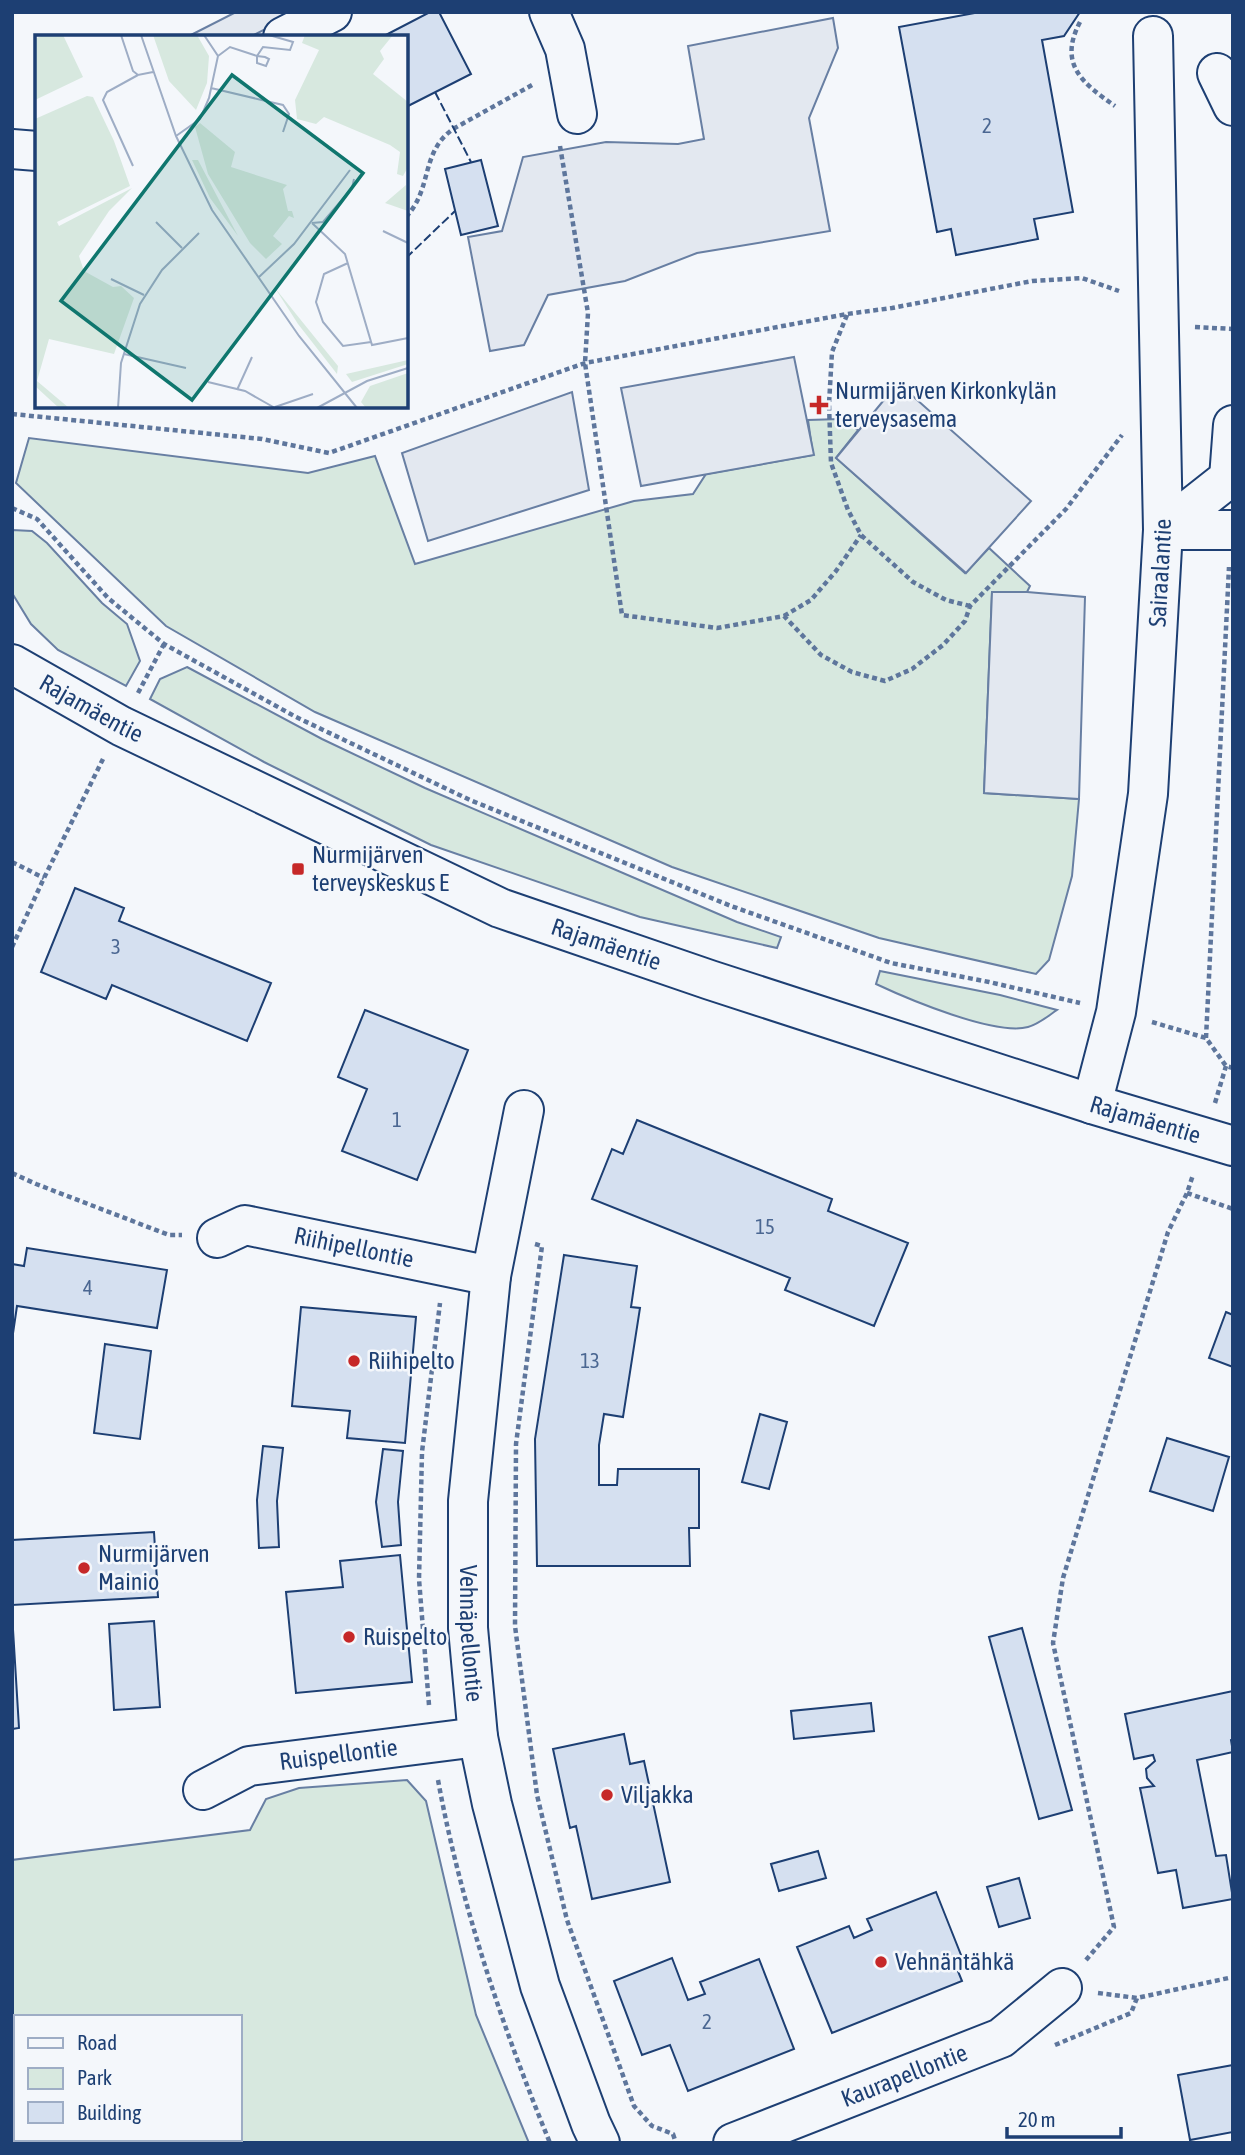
<svg xmlns="http://www.w3.org/2000/svg" width="1245" height="2155" font-family="'Asap Condensed',sans-serif">
	<style>
		.green { fill: #d7e8df; stroke: #687fa3; stroke-width: 2; fill-rule: evenodd }
		.parking { fill: #e3e8f0; stroke: #687fa3; stroke-width: 2 }
		.building { fill: #d5e0f0; stroke: #1d3f73; stroke-width: 2 }
		.lines { fill: none; stroke-linecap: round; stroke-linejoin: round }
		.minor-casing { stroke: #1d3f73; stroke-width: 42 }
		.major-casing { stroke: #1d3f73; stroke-width: 42 }
		.path { stroke: #5e769c; stroke-width: 4.5; stroke-dasharray: 5 3.5; stroke-linecap: butt }
		.minor { stroke: #f4f7fb; stroke-width: 38 }
		.major { stroke: #f4f7fb; stroke-width: 38 }
		.fence { stroke: #1d3f73; stroke-width: 2; stroke-dasharray: 9 3.5; stroke-linecap: butt }
		.poi-dot { fill: #c62828; stroke: #f4f7fb; stroke-width: 2.5 }
		.labels { text-anchor: middle; stroke-width: 5; stroke-linejoin: round; paint-order: stroke }
		.number-label { font-size: 21px; fill: #4b6792 }
		.poi-label { font-size: 24px; fill: #1d3f73; stroke: #f4f7fb; text-anchor: start }
		.street-label { font-size: 24px; fill: #1d3f73; stroke: #f4f7fb }
		.inset-road { fill: none; stroke: #9eadc5; stroke-width: 2 }
		.view { fill: #0f766e; fill-opacity: 0.15; stroke: #0f766e; stroke-width: 3.5 }
		.inset-edge { fill: none; stroke: #1d3f73; stroke-width: 3.5 }
	</style>
	<rect width="100%" height="100%" fill="#f4f7fb"/>
	<!-- green -->
	<path class="green" d="M841 419 858 430 836 458 965 573 989 548 1030 586 1027 592H992L984 793 1079 799 1072 876 1049 960 1036 974 879 938 672 867 315 712 166 626 16 483 29 438 308 473 375 456 415 564 634 501 693 494 706 474 813 455 808 420Z
		M12 530 32 531 47 543 102 603 127 624 140 661 126 686 58 650 31 624 12 593Z
		M187 667 322 739 425 788 737 922 781 937 777 948 640 917 431 845 264 762 150 699 160 679Z
		M880 971 1000 995 1057 1010C1048 1016 1039 1024 1028 1027 995 1036 908 999 876 984Z
		M407 1780 426 1801 476 2015 529 2143H12V1860L250 1830 266 1799 299 1788ZM16 2017H240V2139H16Z"/>
	<!-- parking -->
	<path class="parking" d="M236 12H299L250 37H187Z
		M833 18 838 48 809 118 830 231 697 253 625 281 548 295 524 345 490 351 468 237 502 231 523 157 606 142 678 144 704 139 688 46Z
		M794 357 814 455 641 486 621 388Z
		M898 383 1031 501 966 573 836 458Z
		M572 392 589 490 428 541 402 453Z
		M992 592H1027L1085 597 1079 799 984 793Z"/>
	<!-- building -->
	<path class="building" d="M430 12H439L471 74 406 107V37H382Z
		M980 12H1080L1064 36 1042 40 1073 212 1034 219 1038 239 956 255 951 229 937 232 899 27Z
		M481 160 498 226 461 235 445 169Z
		M75 888 124 908 119 921 271 983 247 1041 112 985 106 999 41 972Z
		M365 1010 468 1050 417 1180 342 1151 367 1089 338 1077Z
		M637 1120 832 1199 828 1211 908 1243 874 1326 785 1290 790 1278 592 1199 612 1149 623 1154Z
		M27 1248 167 1270 157 1328 17 1306 12 1340V1264L24 1266Z
		M564 1255 637 1266 631 1307 640 1308 623 1417 604 1414 599 1445V1485H617L618 1469H699V1528H689L690 1566H537L535 1439Z
		M301 1307 416 1317 405 1443 347 1438 350 1411 292 1406Z
		M1226 1312 1233 1315V1367L1209 1358Z
		M105 1344 151 1351 140 1439 94 1433Z
		M760 1414 787 1422 769 1489 742 1482Z
		M1167 1438 1229 1457 1213 1511 1150 1491Z
		M263 1446 283 1448 277 1501 279 1547 259 1548 257 1500Z
		M383 1449 403 1451 398 1502 401 1545 382 1547 376 1502Z
		M154 1532 158 1597 12 1605V1540Z
		M400 1555 412 1682 296 1693 286 1592 343 1587 340 1561Z
		M12 1613 19 1728 12 1729Z
		M154 1621 160 1707 114 1710 109 1624Z
		M1022 1628 1072 1810 1039 1819 989 1637Z
		M1233 1691V1739L1231 1740 1233 1752 1197 1760 1216 1856 1226 1855 1233 1899 1183 1908 1176 1870 1158 1873 1140 1788 1154 1786 1147 1778 1146 1769 1155 1761 1153 1755 1134 1759 1125 1714Z
		M871 1703 874 1731 794 1739 791 1711Z
		M624 1734 630 1764 644 1761 670 1882 592 1899 576 1826 570 1828 553 1749Z
		M818 1851 826 1878 779 1891 771 1864Z
		M1019 1878 1030 1918 999 1927 987 1887Z
		M936 1892 963 1960 955 1964 962 1981 832 2033 797 1947 849 1926 854 1938 872 1930 867 1919Z
		M672 1958 688 2000 705 1994 700 1982 759 1959 794 2049 688 2091 670 2045 642 2055 614 1981Z
		M1233 2065V2132L1190 2140 1178 2075Z"/>
	<g class="lines">
		<defs>
			<g id="minor">
				<path d="M549 12 565 49 577 114"/>
				<path d="M283 37 332 12"/>
				<path d="M1217 73 1233 106"/>
				<path d="M12 149 37 151"/>
				<path d="M1163 530 1229 478 1233 425"/>
				<path d="M1163 530H1233"/>
				<path id="s1" d="M1092 1104 1116 1012 1148 794 1151 741 1163 530 1153 36"/>
				<path id="s2" d="M524 1110 491 1276 468 1501V1628L478 1737 492 1804 540 1986 591 2124 600 2143"/>
				<path id="s3" d="M217 1238 245 1225 491 1276"/>
				<path id="s4" d="M203 1790 249 1766 478 1737"/>
				<path id="s5" d="M733 2143 1001 2038 1062 1988"/>
			</g>
			<g id="major">
				<path id="s6" d="M12 664 121 726 500 908 710 980 1092 1104 1233 1146"/>
			</g>
		</defs>
		<!-- minor casing -->
		<use href="#minor" class="minor-casing"/>
		<!-- major casing -->
		<use href="#major" class="major-casing"/>
		<!-- path -->
		<path class="path" d="M1080 22C1058 64 1082 83 1115 106
			M560 146 588 313 585 363 622 615 717 628 784 616 821 655 852 672 885 681 912 669 943 645 965 621 970 606 1066 509 1122 435
			M406 217C433 188 420 153 453 129L534 84
			M847 315 832 352 829 404 831 463 848 510 861 535 913 582 946 600 970 606
			M1195 327 1233 329
			M12 414 262 439 329 453 585 363 847 314 892 308 1032 281 1082 278 1119 291
			M12 508 37 519 108 598 164 644 296 717 470 800 731 906 891 963 989 982 1080 1003
			M784 616 811 600 836 571 861 535
			M138 693 164 644
			M12 862 44 878
			M12 947 44 878 103 759
			M1152 1022 1206 1038 1226 1066 1233 1068
			M1206 1038 1229 567
			M1215 1103 1226 1066
			M12 1173 36 1184 169 1235H182
			M1187 1193 1233 1209
			M535 1244 542 1246 516 1444 515 1626 537 1795 567 1920 634 2106 652 2126 673 2134 676 2143
			M429 1705 419 1579 422 1452 440 1303
			M438 1780C461 1905 502 2026 550 2143
			M1086 1960 1114 1927 1053 1643 1063 1578 1168 1232 1187 1193 1193 1175
			M1098 1993 1137 1998 1233 1977
			M1055 2045 1131 2013 1137 1998"/>
		<!-- minor -->
		<use href="#minor" class="minor"/>
		<!-- major -->
		<use href="#major" class="major"/>
		<!-- fence -->
		<path class="fence" d="M435 92 471 162
			M406 258 455 211"/>
	</g>
	<!-- markers -->
	<g class="poi-dot">
		<path d="M815.5 394.5h7v7h7v7h-7v7h-7v-7h-7v-7h7z"/>
		<rect x="291" y="862" width="14" height="14" rx="3.5"/>
		<circle cx="354" cy="1361" r="7"/>
		<circle cx="84" cy="1568" r="7"/>
		<circle cx="349" cy="1637" r="7"/>
		<circle cx="607" cy="1795" r="7"/>
		<circle cx="881" cy="1962" r="7"/>
	</g>
	<g class="labels">
		<!-- number labels -->
		<g class="number-label">
			<text x="987" y="133">2</text>
			<text x="116" y="954">3</text>
			<text x="397" y="1127">1</text>
			<text x="765" y="1234">15</text>
			<text x="88" y="1295">4</text>
			<text x="590" y="1368">13</text>
			<text x="707" y="2029">2</text>
		</g>
		<!-- poi labels -->
		<g class="poi-label">
			<text x="835" y="399">Nurmijärven Kirkonkylän<tspan x="835" dy="28">terveysasema</tspan></text>
			<text x="312" y="863">Nurmijärven<tspan x="312" dy="28">terveyskeskus E</tspan></text>
			<text x="368" y="1369">Riihipelto</text>
			<text x="98" y="1562">Nurmijärven<tspan x="98" dy="28">Mainio</tspan></text>
			<text x="363" y="1645">Ruispelto</text>
			<text x="621" y="1803">Viljakka</text>
			<text x="895" y="1970">Vehnäntähkä</text>
		</g>
		<!-- street labels -->
		<g class="street-label">
			<text dy="8" stroke="none"><textPath href="#s1" startOffset="537">Sairaalantie</textPath></text>
			<text dy="8" stroke="none"><textPath href="#s6" startOffset="91">Rajamäentie</textPath></text>
			<text dy="8" stroke="none"><textPath href="#s6" startOffset="658">Rajamäentie</textPath></text>
			<text dy="8" stroke="none"><textPath href="#s6" startOffset="1225">Rajamäentie</textPath></text>
			<text dy="8" stroke="none"><textPath href="#s3" startOffset="142">Riihipellontie</textPath></text>
			<text dy="8" stroke="none"><textPath href="#s2" startOffset="528">Vehnäpellontie</textPath></text>
			<text dy="8" stroke="none"><textPath href="#s4" startOffset="142">Ruispellontie</textPath></text>
			<text dy="8" stroke="none"><textPath href="#s5" startOffset="184">Kaurapellontie</textPath></text>
		</g>
	</g>
	<!-- overview -->
	<g transform="translate(35 35)">
		<rect width="373" height="373" fill="#f4f7fb"/>
		<path d="M8 0H28L48 42 0 65V4ZM118 0H162L174 21 172 48 161 75 134 46ZM270 0H358L345 16 349 24 338 39 373 67V132L368 141 362 139 365 117 355 110 289 82 281 89 262 84 260 65 284 15 267 8ZM52 61 58 62 79 106 95 151 22 187 24 191 97 153 74 176 44 221 49 236 78 252 86 251 99 263 79 319 14 304 2 346 34 373H24L0 351V84ZM165 88 200 117 196 132 252 150 248 154 253 176H257L259 183 254 181 238 201 247 209 231 224 215 208 173 139 160 92ZM157 125H163L203 201 175 163ZM371 150 373 176 350 168ZM240 253 303 331 302 339 263 289ZM373 325V329L317 347 311 339ZM373 338V373H331L326 367 335 351Z" fill="#d7e8df"/>
		<path class="inset-road" d="M86 0 98 36 103 40 118 37M106 0 141 101 177 175 264 301 322 373M183 21 195 12 222 21 230 22 234 24 231 31 222 28V21L228 12 255 15 258 7 234 0M176 53 248 70 254 79 248 97M141 101 165 84 174 63 183 21 169 0M98 131 68 65 72 57 103 40M121 187 147 213M277 188 310 219 337 310 373 303M277 188 288 187 317 153 319 144M348 196 373 208M313 228 289 239 281 267 288 287 308 311 336 307M224 242 259 209 315 135M76 244 109 260M89 319 151 333M173 347 210 356 240 373M202 355 217 322M240 372 278 359M83 373 86 328 105 269 127 235 164 198M282 373 332 346 373 333"/>
		<path class="view" d="M197 40 328 138 157 365 26 266Z"/>
		<rect width="373" height="373" class="inset-edge"/>
	</g>
	<!-- border -->
	<rect width="1245" height="2155" fill="none" stroke="#1d3f73" stroke-width="28"/>
	<!-- legend -->
	<rect x="14" y="2015" width="228" height="126" fill="#f4f7fb" stroke="#9eadc5" stroke-width="2"/>
	<rect x="28" y="2038" width="35" height="10" fill="#f4f7fb" stroke="#9eadc5" stroke-width="2"/>
	<text x="77" y="2050" font-size="21" fill="#1d3f73">Road</text>
	<rect x="28" y="2068" width="35" height="21" fill="#d7e8df" stroke="#9eadc5" stroke-width="2"/>
	<text x="77" y="2085" font-size="21" fill="#1d3f73">Park</text>
	<rect x="28" y="2102" width="35" height="21" fill="#d5e0f0" stroke="#9eadc5" stroke-width="2"/>
	<text x="77" y="2120" font-size="21" fill="#1d3f73">Building</text>
	<!-- scale -->
	<path d="M1007 2127v10h114v-10" fill="none" stroke="#1d3f73" stroke-width="3.5"/>
	<text x="1018" y="2127" font-size="21" fill="#1d3f73" stroke="#f4f7fb" stroke-width="5" paint-order="stroke">20 m</text>
</svg>
